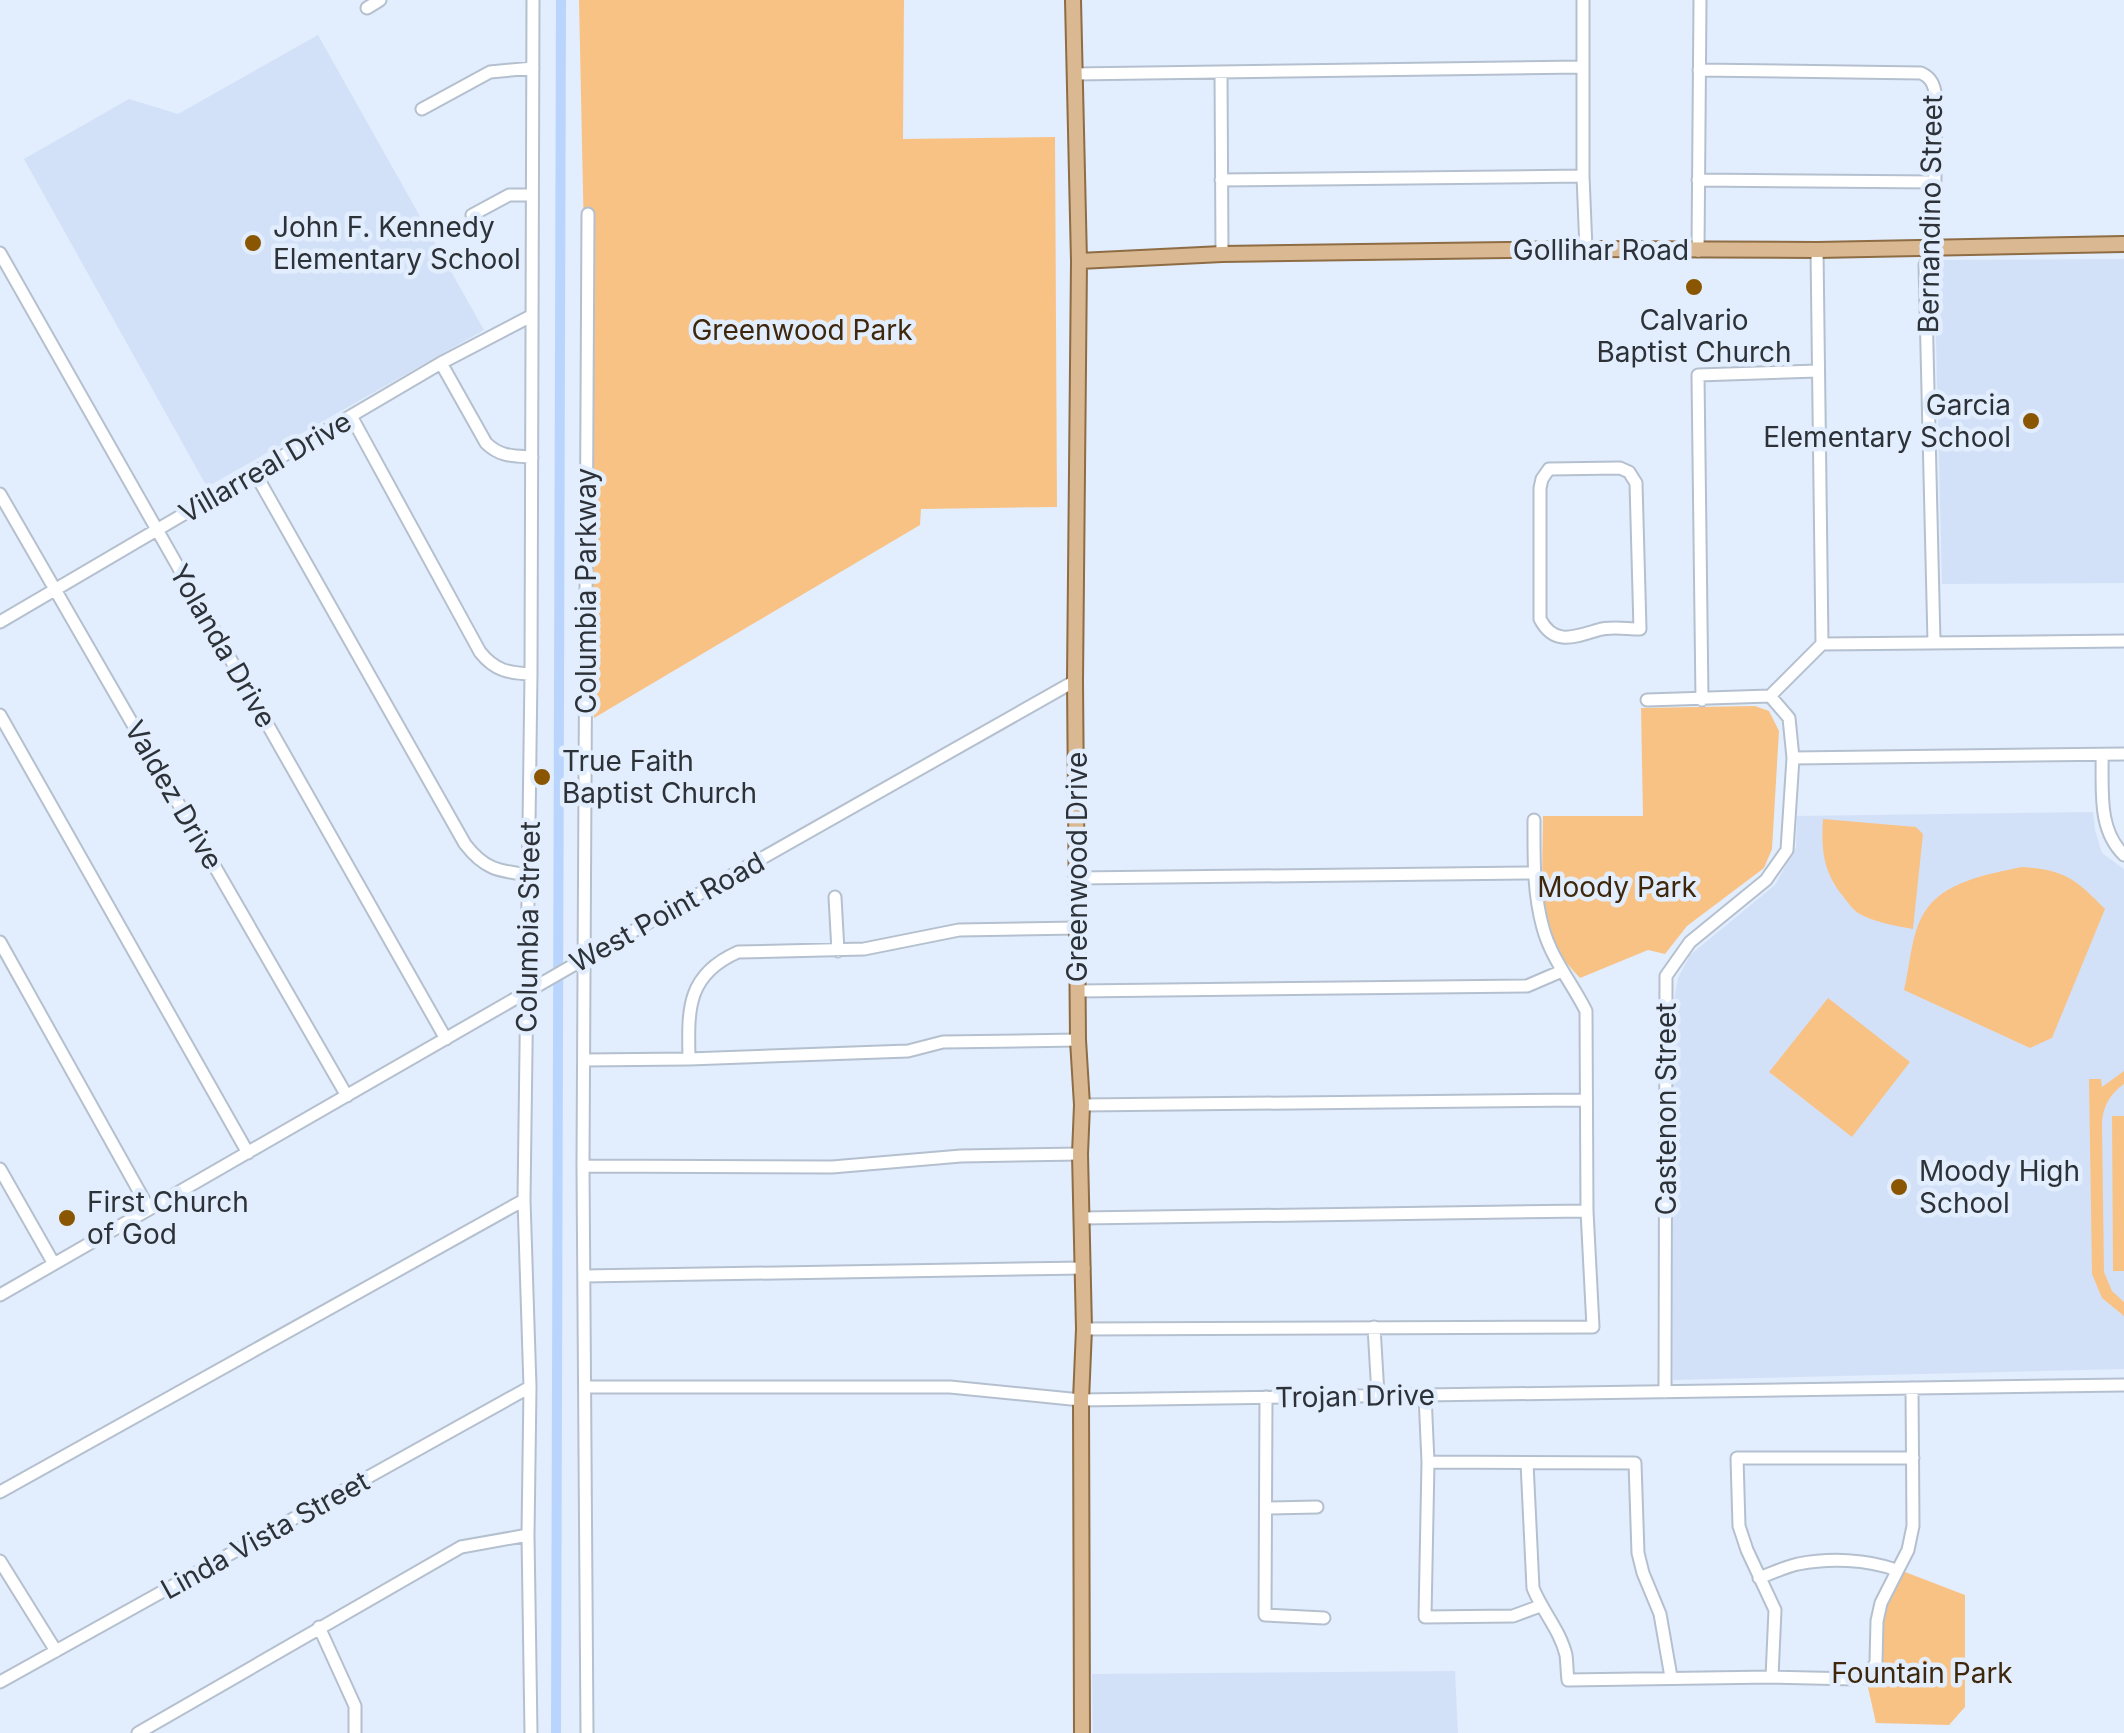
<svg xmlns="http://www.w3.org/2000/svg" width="2124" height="1733" font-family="Inter,sans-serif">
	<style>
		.built { fill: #d3e1f8 }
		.green { fill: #f9c285 }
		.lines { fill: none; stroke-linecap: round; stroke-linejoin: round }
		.canal { stroke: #bad5fd; stroke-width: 10 }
		.minor-casing { stroke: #b5c0cf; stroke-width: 15 }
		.major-casing { stroke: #8e6c44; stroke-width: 18 }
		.minor { stroke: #fff; stroke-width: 11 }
		.major { stroke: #dab992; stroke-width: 14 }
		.poi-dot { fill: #8a5602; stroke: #e2edfd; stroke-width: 4 }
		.labels { text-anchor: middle; stroke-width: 9; stroke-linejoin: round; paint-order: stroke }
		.street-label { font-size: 28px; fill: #2d3238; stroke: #e2edfd }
		.poi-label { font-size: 28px; fill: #2d3238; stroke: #e2edfd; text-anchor: start }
		.park-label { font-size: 28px; fill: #3e270a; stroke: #e2edfd }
	</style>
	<rect width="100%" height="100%" fill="#e2edfd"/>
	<!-- built -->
	<path class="built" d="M318 35 484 330 207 487 24 159 129 99 178 114Z
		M2124 259V583L1942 584 1934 260Z
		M2093 812 2095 830 2102 853 2124 869V1369L1673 1380V1006L1678 978 1690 955 1775 885 1796 847 1797 816Z
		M1455 1671 1458 1733H1093L1092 1674Z"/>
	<!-- green -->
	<path class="green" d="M579 0H904L903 139 1055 137 1057 507 921 509 920 525 594 718Z
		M1755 706 1769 711 1779 731 1772 849 1764 868 1687 926 1665 954 1648 950 1580 978C1571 968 1561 958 1555 945 1538 906 1543 858 1543 816H1643L1641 708Z
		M1823 819 1916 827 1923 834 1913 929C1895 926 1874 922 1858 913 1852 909 1847 901 1842 895 1823 871 1821 849 1823 819Z
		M2022 867C2066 870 2075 879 2105 909L2052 1038 2030 1048 1904 990C1910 966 1911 934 1924 913 1943 881 1989 874 2022 867Z
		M1828 998 1910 1062 1852 1137 1769 1072Z
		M2124 1071V1084C2110 1094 2103 1106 2102 1123L2104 1272 2112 1291 2124 1302V1316L2102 1298 2092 1274 2089 1079H2101L2102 1087Z
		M2112 1116H2124V1271H2113Z
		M1905 1572 1965 1595V1707L1949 1725 1876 1723 1867 1683C1892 1655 1878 1638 1885 1607 1889 1593 1896 1583 1905 1572Z"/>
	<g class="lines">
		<!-- canal -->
		<path class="canal" d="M556 1733 561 0"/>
		<defs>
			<path id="minor" d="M1583 0V176L1586 249
				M367 8 380 0
				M1699 70 1921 73C1932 78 1934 85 1936 97L1934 248 1925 265 1934 642
				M1221 72 1222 254
				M1074 74 1582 67
				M422 109 490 72 533 68
				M1221 180 1583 176
				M1698 180 1935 182
				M472 215 509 195H532
				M1817 250 1822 644
				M1698 251 1700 0
				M0 253 446 1039
				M441 363 486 443C500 457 514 456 532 457
				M351 416 480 652C495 671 509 673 531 674
				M1620 468 1629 472 1636 483 1640 629C1626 629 1610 626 1598 630 1574 637 1554 646 1540 619V488L1542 479 1549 469Z
				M255 473 465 844C485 870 499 871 529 875
				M0 494 347 1096
				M0 622 441 363 531 316
				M1647 700 1770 696 1822 644 2124 641
				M1702 700 1698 375 1818 371
				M0 715 248 1153
				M2102 755C2103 789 2097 829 2124 855
				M1793 758 2124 754
				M1077 878 1534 873
				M835 897 838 951
				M0 942 149 1209
				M1078 991 1527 986 1562 971
				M689 1059C688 1010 686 975 738 952L864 949 959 930 1078 928
				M584 1060 689 1059 908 1051 943 1042 1078 1040
				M1082 1105 1586 1100
				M583 1166 832 1167 961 1156 1080 1154
				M0 1169 54 1264
				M1082 1218 1587 1211
				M584 1276 1084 1268
				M0 1295 584 959 1075 681
				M1374 1327 1378 1395
				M1084 1329 1593 1327 1587 1211 1586 1011C1572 983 1551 958 1543 928 1533 893 1534 855 1534 820
				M586 1387H950L1081 1400 2124 1385
				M1665 1392 1666 976 1690 942 1766 880 1787 850 1793 758 1789 718 1770 696
				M1425 1395 1428 1462 1425 1617 1513 1616 1540 1606
				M1266 1397 1265 1615 1324 1618
				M1428 1462 1635 1463 1638 1553 1643 1573 1660 1614 1671 1677
				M1527 1463 1533 1588C1542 1611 1560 1630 1566 1655 1567 1663 1567 1672 1568 1680L1772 1677 1855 1679 1869 1675 1876 1662 1877 1621 1881 1603 1908 1550 1913 1526 1912 1388
				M0 1492 524 1200
				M1266 1508 1317 1507
				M0 1561 56 1651
				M1759 1578C1772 1573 1785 1567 1798 1564 1829 1558 1867 1559 1896 1570
				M319 1627 355 1706V1733
				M1772 1677 1775 1610 1747 1550 1739 1526 1737 1458H1913
				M0 1682 530 1387
				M138 1733 461 1547 528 1535
				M531 1733 528 1535 530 1387 524 1200 531 674 533 0
				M587 1733 583 1166 588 214"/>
			<path id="major" d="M1073 0 1079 261 1075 681 1078 1040 1082 1105 1080 1154 1084 1329 1081 1400 1082 1733
				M1079 261 1222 254 1586 249 1817 250 2124 244"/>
		</defs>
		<!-- minor casing -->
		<use href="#minor" class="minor-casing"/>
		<!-- major casing -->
		<use href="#major" class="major-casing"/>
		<!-- minor -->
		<use href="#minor" class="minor"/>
		<!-- major -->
		<use href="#major" class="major"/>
	</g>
	<!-- markers -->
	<g class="poi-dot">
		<circle cx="253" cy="243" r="10"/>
		<circle cx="1694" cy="287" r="10"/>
		<circle cx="2031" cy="421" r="10"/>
		<circle cx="542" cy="777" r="10"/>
		<circle cx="1899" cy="1187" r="10"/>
		<circle cx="67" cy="1218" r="10"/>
	</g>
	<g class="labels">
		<!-- street labels -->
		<g class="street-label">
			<text transform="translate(1930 214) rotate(-89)" y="10">Bernandino Street</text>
			<text x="1601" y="260">Gollihar Road</text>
			<text transform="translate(265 467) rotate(-30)" y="10">Villarreal Drive</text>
			<text transform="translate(586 591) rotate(-90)" y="10">Columbia Parkway</text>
			<text transform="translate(223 646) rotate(60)" y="10">Yolanda Drive</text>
			<text transform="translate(174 795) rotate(60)" y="10">Valdez Drive</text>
			<text transform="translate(1077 867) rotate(-90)" y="10">Greenwood Drive</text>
			<text transform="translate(667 912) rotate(-29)" y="10">West Point Road</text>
			<text transform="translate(528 927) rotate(-89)" y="10">Columbia Street</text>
			<text transform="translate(1666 1109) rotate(-90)" y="10">Castenon Street</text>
			<text transform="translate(1355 1396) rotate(-1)" y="10">Trojan Drive</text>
			<text transform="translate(265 1535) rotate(-29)" y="10">Linda Vista Street</text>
		</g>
		<!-- poi labels -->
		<g class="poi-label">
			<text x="273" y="237">John F. Kennedy<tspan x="273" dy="32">Elementary School</tspan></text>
			<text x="1694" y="330" text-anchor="middle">Calvario<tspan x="1694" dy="32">Baptist Church</tspan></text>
			<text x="2011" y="415" text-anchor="end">Garcia<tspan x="2011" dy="32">Elementary School</tspan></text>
			<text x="562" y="771">True Faith<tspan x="562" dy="32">Baptist Church</tspan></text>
			<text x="1919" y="1181">Moody High<tspan x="1919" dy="32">School</tspan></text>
			<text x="87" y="1212">First Church<tspan x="87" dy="32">of God</tspan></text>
		</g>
		<!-- park labels -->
		<g class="park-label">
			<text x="802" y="340">Greenwood Park</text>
			<text x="1617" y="897">Moody Park</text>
			<text x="1922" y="1683">Fountain Park</text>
		</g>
	</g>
</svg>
